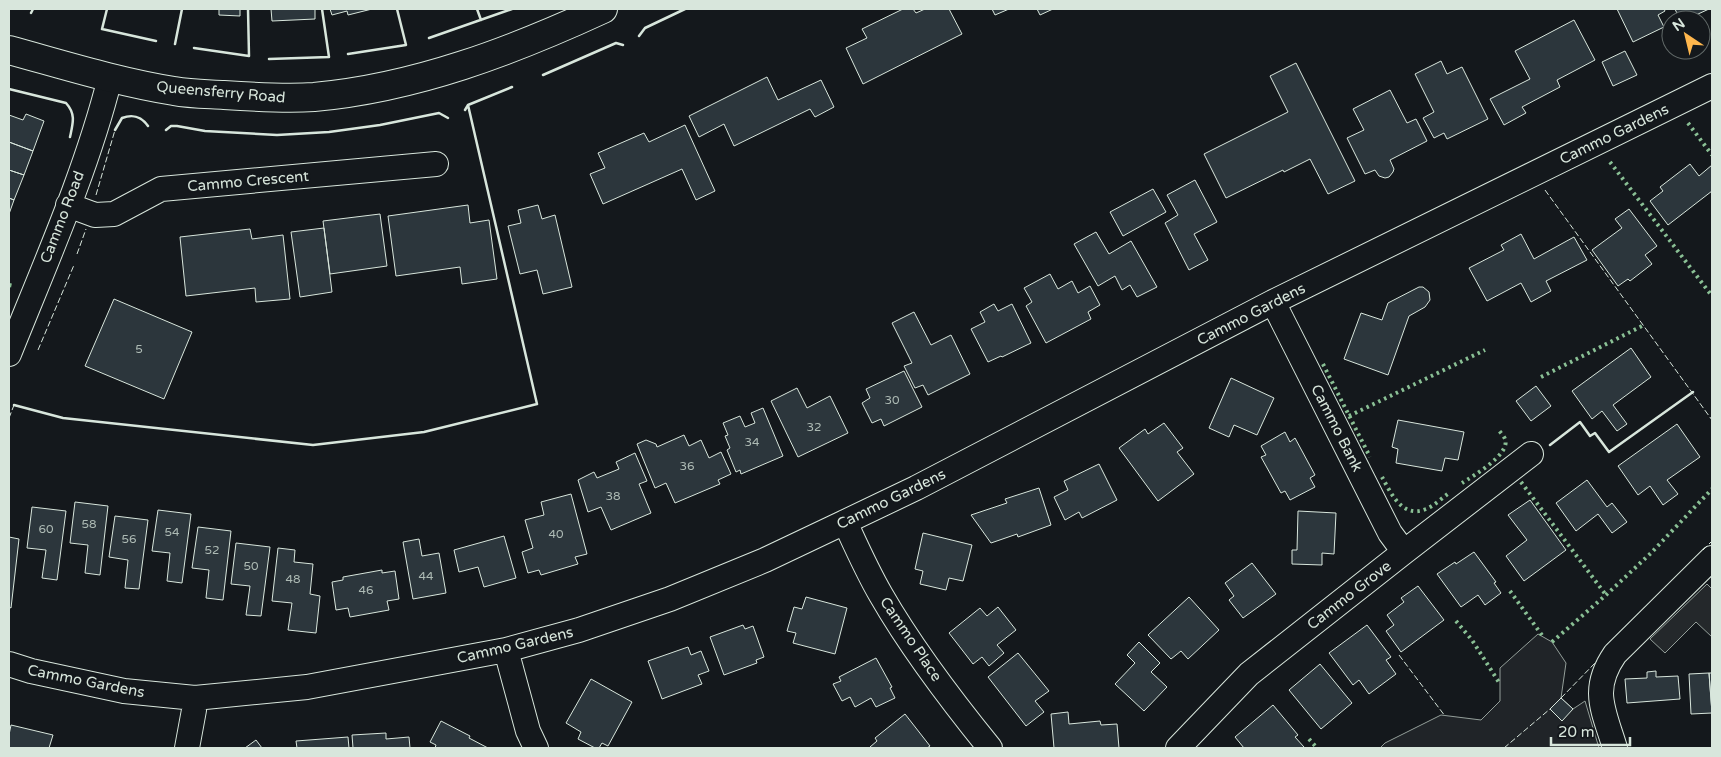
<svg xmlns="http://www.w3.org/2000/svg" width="1721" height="757" font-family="'Varela Round',sans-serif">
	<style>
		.green { fill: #202428; stroke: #939e99 }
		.parking { fill: #24282b; stroke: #939e99 }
		.building { fill: #2c363c; stroke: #d8e6dc }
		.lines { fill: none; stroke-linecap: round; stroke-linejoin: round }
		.street-casing { stroke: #d8e6dc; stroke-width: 26 }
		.primary-casing { stroke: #d8e6dc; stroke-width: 30 }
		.street { stroke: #14181c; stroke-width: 24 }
		.primary { stroke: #14181c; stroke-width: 28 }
		.hedge { stroke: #8ac095; stroke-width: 4; stroke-dasharray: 2.5 4; stroke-linecap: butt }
		.fence { stroke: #d8e6dc; stroke-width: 1; stroke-dasharray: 6 2.5; stroke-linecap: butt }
		.wall { stroke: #d8e6dc; stroke-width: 2.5 }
		.labels { text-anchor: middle; stroke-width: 4; stroke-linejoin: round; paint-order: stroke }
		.number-label { font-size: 12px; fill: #adbab4 }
		.street-label { font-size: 15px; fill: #d8e6dc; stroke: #14181c }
	</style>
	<rect width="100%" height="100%" fill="#14181c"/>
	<!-- green -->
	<path class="green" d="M1538 634 1552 642 1566 663 1561 698 1573 709 1585 701 1599 748H1380L1385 743 1441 715 1481 720 1500 701V668Z"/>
	<!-- parking -->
	<path class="parking" d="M1707 584 1712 589V637L1696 622 1665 653 1650 639Z"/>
	<!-- building -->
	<path class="building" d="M219 9H240V16L219 15Z
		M271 9H315V19L272 21Z
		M330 9H372L348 15 347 11 332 15Z
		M903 9H913L916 13 925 9H949L962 34 863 84 846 48 867 38 862 29Z
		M992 9H1009L995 15Z
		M1037 9H1053L1040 15Z
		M1617 9H1664L1665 11 1658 15 1664 27 1633 42Z
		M1675 9H1709L1685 20H1680Z
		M1574 20 1595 60 1557 80 1560 87 1522 107 1526 113 1504 125 1490 99 1530 79 1515 51Z
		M1625 51 1637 75 1613 86 1602 62Z
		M1441 61 1447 74 1462 67 1488 119 1447 139 1444 133 1434 138 1423 118 1434 112 1415 74Z
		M1296 63 1355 181 1328 194 1310 159 1284 172 1283 170 1226 198 1204 154 1288 112 1270 76Z
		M767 77 778 100 821 80 834 107 815 117 810 109 734 146 724 124 699 137 689 116Z
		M1390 90 1407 123 1416 119 1427 141 1390 160 1394 169 1393 172 1389 177 1385 178 1379 176 1375 170 1365 174 1347 138 1364 130 1353 109Z
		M26 114 44 121 33 151 9 142V115L23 120Z
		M685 125 715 191 696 200 682 169 603 204 590 174 605 168 598 153 644 133 649 142Z
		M9 142 33 151 24 175 9 170Z
		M1690 164 1699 176 1712 165V191L1668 225 1650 201 1663 191 1660 187Z
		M9 170 24 175 14 200 9 198Z
		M1195 180 1217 222 1194 234 1208 260 1189 270 1165 223 1178 215 1167 195Z
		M1153 189 1166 212 1123 236 1110 212Z
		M9 198 14 200 9 214Z
		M468 205 470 223 489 220 497 279 462 284 460 267 396 276 388 216Z
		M538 205 542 219 555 215 572 287 543 294 537 270 520 274 508 226 521 223 518 210Z
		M1629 209 1657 246 1645 255 1652 264 1630 281 1628 279 1618 286 1592 250 1622 228 1615 219Z
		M380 214 387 266 330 274 323 221Z
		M324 228 332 292 300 297 291 232Z
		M250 229 252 239 283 235 290 299 256 302 255 288 186 296 180 237Z
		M1096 232 1109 254 1131 241 1157 287 1137 297 1130 285 1122 290 1115 276 1098 286 1074 244Z
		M1521 234 1534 259 1574 237 1587 260 1546 281 1551 291 1531 302 1521 283 1487 301 1469 268 1504 250 1501 245Z
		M1050 274 1058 289 1072 281 1078 293 1090 286 1100 305 1088 312 1091 319 1046 343 1026 306 1032 302 1024 288Z
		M1419 287H1423L1429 292 1430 300 1425 307 1409 316 1388 375 1344 359 1361 313 1382 320 1388 303Z
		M114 299 192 332 164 399 85 366Z
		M994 304 998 311 1012 304 1031 343 1002 357 1001 356 988 362 971 329 985 322 980 312Z
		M914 312 931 345 951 335 970 374 928 395 923 385 915 388 904 366 912 363 892 323Z
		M1631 348 1651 377 1613 405 1627 424 1617 431 1602 411 1592 419 1572 391Z
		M904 371 922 407 884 426 881 419 872 423 862 403 870 398 866 389Z
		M1231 378 1274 398 1257 435 1234 425 1229 437 1209 428Z
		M1536 386 1551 406 1531 421 1516 401Z
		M797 388 807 408 830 396 848 433 798 457 771 401Z
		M763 408 783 456 741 474 740 470 736 472 727 450 730 448 725 436 728 435 723 423 740 416 745 427 755 423 751 413Z
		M1398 420 1464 432 1458 460 1445 458 1442 471 1396 463 1398 449 1392 447Z
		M1164 423 1183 448 1177 452 1194 474 1158 501 1119 448 1145 429 1148 434Z
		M1677 424 1700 457 1667 480 1678 494 1663 505 1650 486 1638 495 1618 466Z
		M1285 432 1290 442 1295 438 1315 475 1310 478 1315 487 1290 500 1285 491 1281 493 1261 457 1266 455 1261 446Z
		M684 435 689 446 701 440 709 458 721 452 731 474 718 480 720 484 675 503 666 483 655 488 637 444 646 440 656 444 657 447Z
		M635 453 647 481 639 484 651 513 611 530 601 507 588 512 578 480 594 472 597 478 619 469 616 462Z
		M1099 464 1117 500 1082 518 1079 512 1065 520 1054 497 1068 490 1064 481Z
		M1587 480 1607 507 1612 503 1627 522 1612 533 1598 514 1576 531 1556 503Z
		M1039 488 1051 525 1018 537 1017 534 991 543 971 515 1007 503 1005 499Z
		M571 494 587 554 575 557 578 564 541 575 539 570 528 573 522 552 533 548 525 520 544 515 541 502Z
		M1530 500 1566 550 1524 581 1506 556 1527 540 1508 515Z
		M75 502 108 506 100 575 85 573 88 545 70 543Z
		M32 507 66 511 57 580 42 578 46 550 27 548Z
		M158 510 191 514 182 583 167 581 170 553 152 551Z
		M1298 511 1336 513 1334 554 1322 553V565L1292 564V550H1297Z
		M115 516 148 520 139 589 125 588 128 560 109 557Z
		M198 527 231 531 223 600 206 598 209 570 192 568Z
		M923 533 972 545 963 581 949 578 946 590 920 584 923 571 915 569Z
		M504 536 516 578 484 587 478 567 459 572 454 550Z
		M9 537 19 539 11 608 9 607Z
		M419 539 422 556 439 553 446 593 413 599 403 542Z
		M236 543 270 547 261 616 246 615 250 586 231 584Z
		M278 548 295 550 294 562 313 564 310 594 320 596 316 633 288 630 292 603 272 601Z
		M1474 552 1496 582 1494 583 1501 593 1485 605 1478 595 1461 607 1437 574 1455 562 1456 564Z
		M1252 563 1276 594 1243 618 1229 600 1234 596 1225 583Z
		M382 570V573L395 571 399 599 387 601 389 610 350 617 348 608 336 610 332 582 343 580V577Z
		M1418 586 1444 620 1401 652 1386 631 1394 625 1387 615 1404 602 1401 598Z
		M806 597 847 608 835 654 793 643 796 633 787 631 794 607 802 609Z
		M1189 597 1219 630 1188 659 1181 651 1171 659 1148 635Z
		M998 607 1016 630 997 645 1004 653 989 666 982 657 973 664 949 633 980 608 987 616Z
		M743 625 745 629 753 626 764 657 756 660 757 663 724 675 710 637Z
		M1367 625 1391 657 1386 660 1396 674 1369 694 1359 680 1353 685 1329 653Z
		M1139 642 1160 663 1151 672 1167 687 1144 711 1115 684 1135 663 1127 655Z
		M688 647 691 655 701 651 709 671 698 675 702 684 662 699 648 661Z
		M1018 653 1049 691 1035 701 1044 712 1026 726 988 677Z
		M876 658 892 687 890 688 895 698 876 707 871 698 855 707 850 697 842 701 833 684 841 681 839 677Z
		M1320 664 1352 703 1321 729 1289 690Z
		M1656 671V677L1678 676 1680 699 1627 703 1625 679 1647 678V672Z
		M1709 673 1712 713 1691 714 1689 674Z
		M1709 673H1712V713Z
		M591 679 632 702 608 746 602 743 599 748H595L578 739 581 732 566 723Z
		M1561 698 1573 709 1562 721 1550 709Z
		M1273 705 1298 735 1295 737 1304 747 1302 748H1244L1235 737Z
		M1068 712 1069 724 1100 721 1101 725 1117 724 1119 748H1054L1051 714Z
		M905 714 930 746 927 748H872L870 747 877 741 875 738Z
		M441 721 470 736 469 738 488 748H435L436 745 430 742Z
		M11 725 53 735 49 748H9V735Z
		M386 733V739L409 737 410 748H353L352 735Z
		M348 737 349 748H297L296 741Z
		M256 740 262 748H245Z"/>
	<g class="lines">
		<defs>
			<path id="street" d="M68 205 95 215 114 214 161 189 436 164
				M1273 302 1390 533 1404 552
				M9 354C45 264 86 173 110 78
				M845 522C856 546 867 571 881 595 912 649 951 700 990 748
				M506 650 528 731 536 748
				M9 664 31 671 124 691 195 698 307 687 506 650 579 630 670 599 765 560 845 522 916 488 1273 302 1712 86
				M187 748 194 710 195 698
				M1178 748 1249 674 1404 552 1531 454
				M1615 748C1604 711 1590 690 1615 654L1712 558"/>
			<path id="primary" d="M9 50C64 65 118 82 174 91 190 94 207 94 224 95 254 97 284 99 314 97 415 88 512 51 603 9"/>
		</defs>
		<!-- street casing -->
		<use href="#street" class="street-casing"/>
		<!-- primary casing -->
		<use href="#primary" class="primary-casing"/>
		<!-- street -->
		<use href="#street" class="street"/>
		<!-- primary -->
		<use href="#primary" class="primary"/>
		<!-- hedge -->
		<path class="hedge" d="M1688 123 1712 155
			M1610 162 1712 296
			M9 285 14 286
			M1323 364 1370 457
			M1541 377 1644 325
			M1349 416 1485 350
			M1382 477C1391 493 1402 519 1426 509 1434 506 1442 498 1449 493
			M1521 482 1606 595
			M1462 483C1473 476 1511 454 1505 439 1504 436 1500 432 1498 429
			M1510 591 1544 638
			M1456 621 1472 640 1500 684
			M1552 642 1606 595 1651 553 1712 489
			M1309 739 1317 748"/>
		<!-- fence -->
		<path class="fence" d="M1545 190 1712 420
			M96 195 115 130
			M77 254 86 229
			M38 350 74 265
			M9 418 14 405
			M1703 550 1712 541
			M1399 655 1445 716
			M1561 698 1597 661
			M1504 748 1550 709"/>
		<!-- wall -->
		<path class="wall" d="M107 9 102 29 156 41
			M477 9 481 20
			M31 13 33 9
			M639 36 645 28 685 9
			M429 38 512 9
			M175 44 182 9
			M194 48 249 56 248 9
			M348 54 406 45 397 9
			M269 59 329 57 322 9
			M543 75 616 43 623 45
			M9 89 66 103C76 114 73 123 70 137
			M465 110 468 105 512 87
			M115 130 122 118C133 114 141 116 148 126
			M166 130 171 126H177L205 131 277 135 329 132 380 125 439 113 448 118
			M14 405 63 418 313 445 424 432 537 404 468 105
			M1550 445 1580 422 1590 436 1595 433 1609 452 1693 392"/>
	</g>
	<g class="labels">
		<!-- number labels -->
		<g class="number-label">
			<text x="139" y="353">5</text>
			<text x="892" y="404">30</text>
			<text x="814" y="431">32</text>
			<text x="752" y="446">34</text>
			<text x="687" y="470">36</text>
			<text x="613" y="500">38</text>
			<text x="89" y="528">58</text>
			<text x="46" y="533">60</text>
			<text x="172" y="536">54</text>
			<text x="556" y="538">40</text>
			<text x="129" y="543">56</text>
			<text x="212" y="554">52</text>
			<text x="251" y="570">50</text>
			<text x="426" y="580">44</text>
			<text x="293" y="583">48</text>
			<text x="366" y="594">46</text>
		</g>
		<!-- street labels -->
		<g class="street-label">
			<text transform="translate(221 92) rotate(5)" y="5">Queensferry Road</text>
			<text transform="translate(1614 134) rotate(-26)" y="5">Cammo Gardens</text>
			<text transform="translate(248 181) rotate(-5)" y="5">Cammo Crescent</text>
			<text transform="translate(62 217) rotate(-69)" y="5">Cammo Road</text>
			<text transform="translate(1251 314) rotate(-27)" y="5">Cammo Gardens</text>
			<text transform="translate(1337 428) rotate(63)" y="5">Cammo Bank</text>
			<text transform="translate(891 499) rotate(-26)" y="5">Cammo Gardens</text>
			<text transform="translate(1349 595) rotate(-38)" y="5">Cammo Grove</text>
			<text transform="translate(911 639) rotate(56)" y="5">Cammo Place</text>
			<text transform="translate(515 645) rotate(-13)" y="5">Cammo Gardens</text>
			<text transform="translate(86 681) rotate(11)" y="5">Cammo Gardens</text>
		</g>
	</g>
	<!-- border -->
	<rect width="1721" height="757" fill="none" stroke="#d8e6dc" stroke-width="20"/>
	<!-- north arrow -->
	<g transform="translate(1686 35) rotate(325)"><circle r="24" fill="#14181c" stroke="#626a69"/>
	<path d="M0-4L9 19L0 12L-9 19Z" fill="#ffb74d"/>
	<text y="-8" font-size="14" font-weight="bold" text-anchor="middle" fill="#d8e6dc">N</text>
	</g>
	<!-- scale -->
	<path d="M1551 737v8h79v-8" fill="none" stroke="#d8e6dc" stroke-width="2.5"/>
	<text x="1558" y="737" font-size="15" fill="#d8e6dc" stroke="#14181c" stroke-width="4" paint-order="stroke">20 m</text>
</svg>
